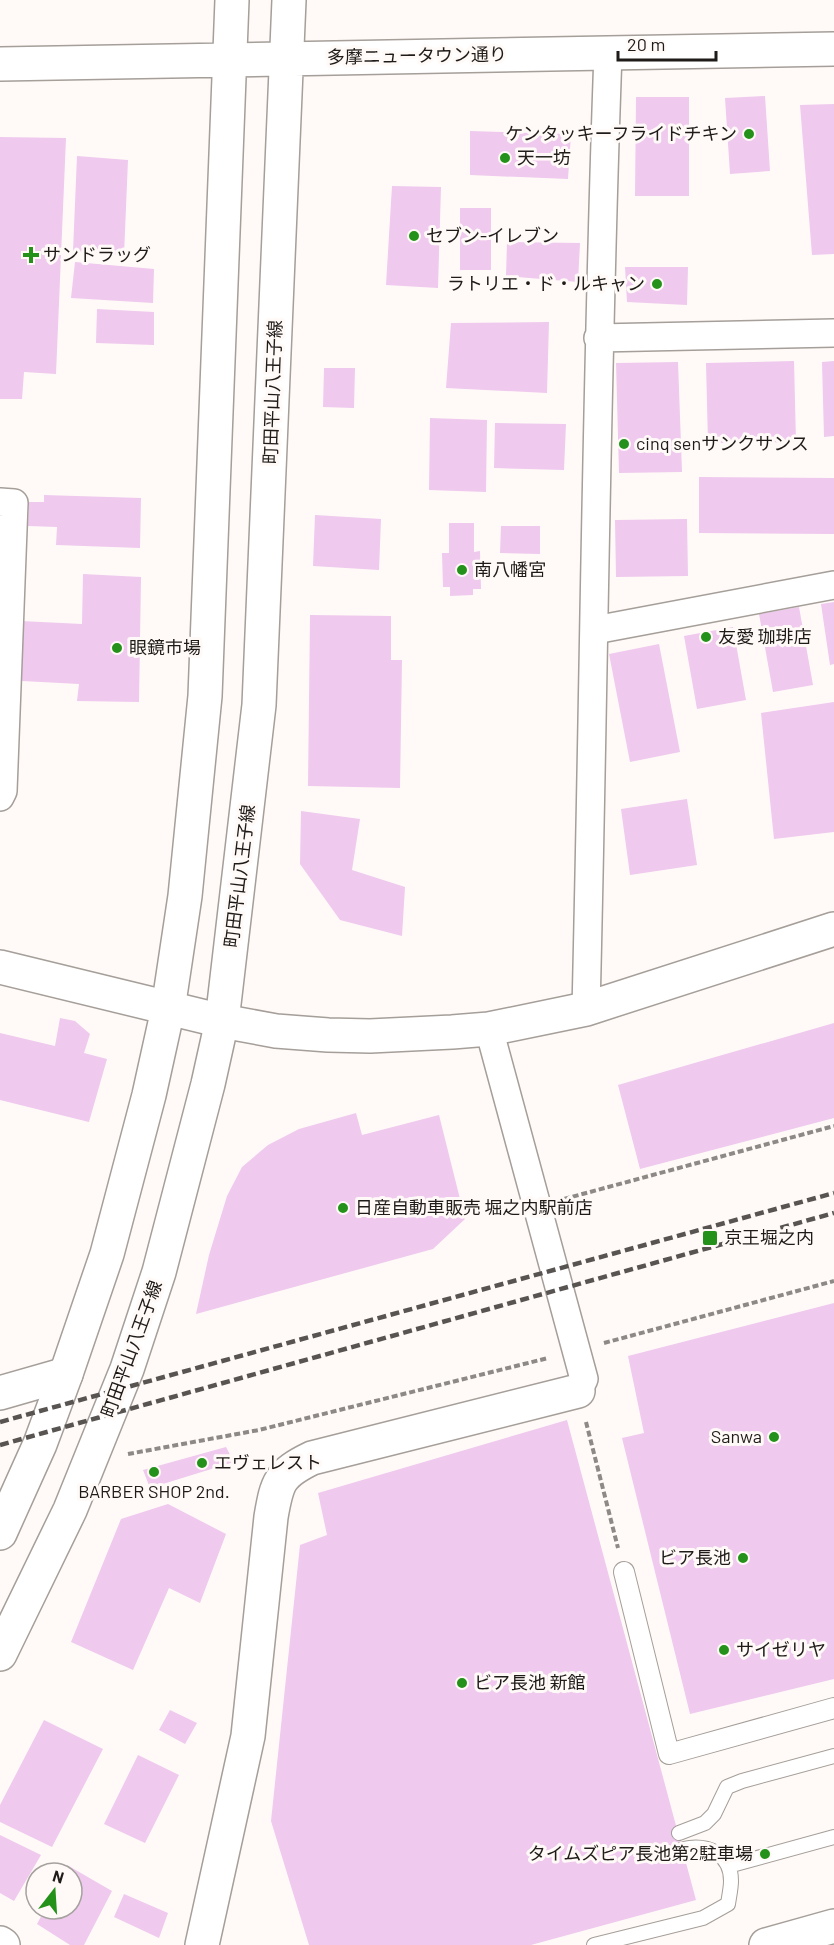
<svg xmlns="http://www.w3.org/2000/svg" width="834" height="1945" font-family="Barlow,'Noto Sans JP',sans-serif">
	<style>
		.building { fill: #efc9ee }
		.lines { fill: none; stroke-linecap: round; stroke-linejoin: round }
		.service-casing { stroke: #a59e99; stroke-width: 16 }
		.pedestrian-casing { stroke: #a59e99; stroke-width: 22 }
		.minor-casing { stroke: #a59e99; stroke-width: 30 }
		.tertiary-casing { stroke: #a59e99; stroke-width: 36 }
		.secondary-casing { stroke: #a59e99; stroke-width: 36 }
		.path { stroke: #8d8986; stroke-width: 4; stroke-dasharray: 6 3; stroke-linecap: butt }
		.service { stroke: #fff; stroke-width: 14 }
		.pedestrian { stroke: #fff; stroke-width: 20 }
		.minor { stroke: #fff; stroke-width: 27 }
		.tertiary { stroke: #fff; stroke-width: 33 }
		.secondary { stroke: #fff; stroke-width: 33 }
		.rail { stroke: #575452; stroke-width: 4.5; stroke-dasharray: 9 4.5; stroke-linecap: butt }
		.poi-dot { fill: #24921a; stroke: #fffaf7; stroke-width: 2 }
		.labels { text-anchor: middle; stroke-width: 6; stroke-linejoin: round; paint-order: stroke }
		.street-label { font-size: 18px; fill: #1e1b19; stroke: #fffaf7 }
		.poi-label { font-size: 18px; fill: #1e1b19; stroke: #fffaf7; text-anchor: start }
	</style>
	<rect width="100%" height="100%" fill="#fffaf7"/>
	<!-- building -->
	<path class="building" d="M765 96 770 171 730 174 725 98Z
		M636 97H689V196H635Z
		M834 104V254L812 255 800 105Z
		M470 131 571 134 568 179 470 175Z
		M0 137 66 138 56 374 24 372 22 399H0Z
		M77 156 128 160 124 255 73 251Z
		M392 186 441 187 438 288 386 285Z
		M460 208H491V270H460Z
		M507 242 580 243 578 282 506 276Z
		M75 262 154 269 153 303 71 298Z
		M625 267H688L687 305 627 302Z
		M97 309 154 312V345L96 343Z
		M549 322 547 393 446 388 451 323Z
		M794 361 796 442 708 443 706 363Z
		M834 361V436L824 437 822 362Z
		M678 362 682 472 619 473 616 363Z
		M324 368H355L354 408 323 407Z
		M430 418 487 420 486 492 429 490Z
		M495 423 566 424 564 470 494 468Z
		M699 477 834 478V534L699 533Z
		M44 495 141 498 140 548 56 545 57 527 28 526 29 502H44Z
		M315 515 381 519 379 570 313 566Z
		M687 519 688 576 616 577 615 520Z
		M449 523H474V552L480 551 481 589H473V595L450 596V587H443L442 553H449Z
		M501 526H540V554L500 553Z
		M83 574 141 577 139 702 77 701 79 684 22 681 21 621 82 624Z
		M834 602V664L830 665 821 604Z
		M799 607 813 685 773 692 759 614Z
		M310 615 391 616V660H402L400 788 308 786Z
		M733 627 746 700 697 709 684 636Z
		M659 644 680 752 630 762 609 654Z
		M834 702V832L774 839 761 713Z
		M687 799 697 865 630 875 621 809Z
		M301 811 360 819 352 870 405 887 402 936 340 920 300 864Z
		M60 1018 75 1021 90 1034 84 1053 107 1059 89 1122 0 1100V1033L55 1046Z
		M834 1023V1118L640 1169 618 1085Z
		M356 1113 362 1135 439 1115 465 1219 433 1249 196 1314 209 1255 227 1196 242 1167 268 1145 299 1129Z
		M834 1303V1679L690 1714 622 1438 644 1433 628 1356Z
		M567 1420 696 1900 531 1945H309L271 1821 300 1545 327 1535 318 1493Z
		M226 1447 234 1462 150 1488 143 1470Z
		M168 1504 226 1534 200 1603 169 1588 133 1670 71 1642 121 1519Z
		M170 1710 197 1723 185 1744 159 1730Z
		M44 1720 103 1749 52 1847 0 1822V1805Z
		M138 1755 179 1775 145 1843 104 1824Z
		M0 1835 41 1855 14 1901 0 1893Z
		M67 1865 112 1891 84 1945H70L37 1924 45 1909H72V1873H63Z
		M124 1894 168 1913 159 1938 114 1917Z"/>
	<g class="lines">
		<defs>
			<path id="service" d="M679 1833 705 1823 714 1814 727 1787 742 1781 834 1756
				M728 1866 834 1837
				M594 1945 703 1918 728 1904C729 1897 731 1888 731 1881 731 1853 707 1844 683 1849"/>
			<path id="pedestrian" d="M624 1572 669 1754 834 1708"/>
			<path id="minor" d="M598 338 834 333
				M0 502 14 503 3 791 0 797
				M595 630 834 585
				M586 1009C594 690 596 372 608 54
				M489 1029 584 1379 578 1391"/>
			<path id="tertiary" d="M0 967 222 1021 276 1031 328 1035 370 1036 452 1032 489 1029 586 1009 834 929
				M0 1393 66 1374
				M0 1943 3 1945
				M202 1945 248 1736 271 1517C277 1482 279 1474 312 1458L578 1391
				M766 1945 834 1926"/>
			<path id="secondary" d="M0 64 834 49
				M0 1533 40 1444 66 1374 107 1254 149 1095 168 1009 185 896 205 696 232 0
				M0 1654 70 1510 127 1369 159 1272 208 1084 222 1021 259 705 289 0"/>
		</defs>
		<!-- service casing -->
		<use href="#service" class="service-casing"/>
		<!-- pedestrian casing -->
		<use href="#pedestrian" class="pedestrian-casing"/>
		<!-- minor casing -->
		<use href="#minor" class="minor-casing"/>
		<!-- tertiary casing -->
		<use href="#tertiary" class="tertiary-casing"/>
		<!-- secondary casing -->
		<use href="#secondary" class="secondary-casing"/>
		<!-- path -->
		<path class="path" d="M564 1199 834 1126
			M604 1343 834 1281
			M586 1422 618 1548
			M128 1454 259 1430 548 1358"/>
		<!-- service -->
		<use href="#service" class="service"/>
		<!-- pedestrian -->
		<use href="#pedestrian" class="pedestrian"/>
		<!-- minor -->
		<use href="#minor" class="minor"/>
		<!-- tertiary -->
		<use href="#tertiary" class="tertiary"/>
		<!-- secondary -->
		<use href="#secondary" class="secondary"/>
		<!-- rail -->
		<path class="rail" d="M0 1422 834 1193
			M0 1445 834 1213"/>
	</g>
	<!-- markers -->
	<g class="poi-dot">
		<circle cx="749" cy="134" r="6"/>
		<circle cx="505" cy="158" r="6"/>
		<circle cx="414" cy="236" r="6"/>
		<path d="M28 246h6v6h6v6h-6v6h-6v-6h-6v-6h6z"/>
		<circle cx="657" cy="284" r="6"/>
		<circle cx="624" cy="444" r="6"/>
		<circle cx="462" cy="570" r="6"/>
		<circle cx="706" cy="637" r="6"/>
		<circle cx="117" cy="648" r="6"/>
		<circle cx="343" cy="1208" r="6"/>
		<rect x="702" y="1230" width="16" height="16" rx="3"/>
		<circle cx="774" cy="1437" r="6"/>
		<circle cx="202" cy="1463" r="6"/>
		<circle cx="154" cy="1472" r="6"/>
		<circle cx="743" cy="1558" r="6"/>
		<circle cx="724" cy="1650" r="6"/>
		<circle cx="462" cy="1683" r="6"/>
		<circle cx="765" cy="1854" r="6"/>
	</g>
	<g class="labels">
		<!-- street labels -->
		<g class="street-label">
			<text transform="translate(417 56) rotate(-1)" y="6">多摩ニュータウン通り</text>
			<text transform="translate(273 392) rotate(-88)" y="6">町田平山八王子線</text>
			<text transform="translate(240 876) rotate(-83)" y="6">町田平山八王子線</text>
			<text transform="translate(132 1349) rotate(-70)" y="6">町田平山八王子線</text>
		</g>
		<!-- poi labels -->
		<g class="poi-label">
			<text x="737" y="140" text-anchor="end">ケンタッキーフライドチキン</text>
			<text x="517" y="164">天一坊</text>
			<text x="426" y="242">セブン-イレブン</text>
			<text x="43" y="261">サンドラッグ</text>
			<text x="645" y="290" text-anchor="end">ラトリエ・ド・ルキャン</text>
			<text x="636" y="450">cinq senサンクサンス</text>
			<text x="474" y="576">南八幡宮</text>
			<text x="718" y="643">友愛 珈琲店</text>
			<text x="129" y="654">眼鏡市場</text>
			<text x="355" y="1214">日産自動車販売 堀之内駅前店</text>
			<text x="724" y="1244">京王堀之内</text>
			<text x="762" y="1443" text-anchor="end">Sanwa</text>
			<text x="214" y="1469">エヴェレスト</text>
			<text x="154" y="1498" text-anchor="middle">BARBER SHOP 2nd.</text>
			<text x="731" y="1564" text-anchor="end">ビア長池</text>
			<text x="736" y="1656">サイゼリヤ</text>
			<text x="474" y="1689">ビア長池 新館</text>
			<text x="753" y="1860" text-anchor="end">タイムズピア長池第2駐車場</text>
		</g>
	</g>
	<!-- north arrow -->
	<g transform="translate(54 1891) rotate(17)"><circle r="28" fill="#fffaf7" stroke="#a5a19e" stroke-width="1.5"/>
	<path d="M0-4.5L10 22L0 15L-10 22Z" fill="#24921a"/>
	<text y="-9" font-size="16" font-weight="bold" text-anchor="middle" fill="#1e1b19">N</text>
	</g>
	<!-- scale -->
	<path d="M618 51v9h98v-9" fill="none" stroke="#1e1b19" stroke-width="3"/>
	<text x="627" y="51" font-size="18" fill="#1e1b19" stroke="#fffaf7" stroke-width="4.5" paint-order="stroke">20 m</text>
</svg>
